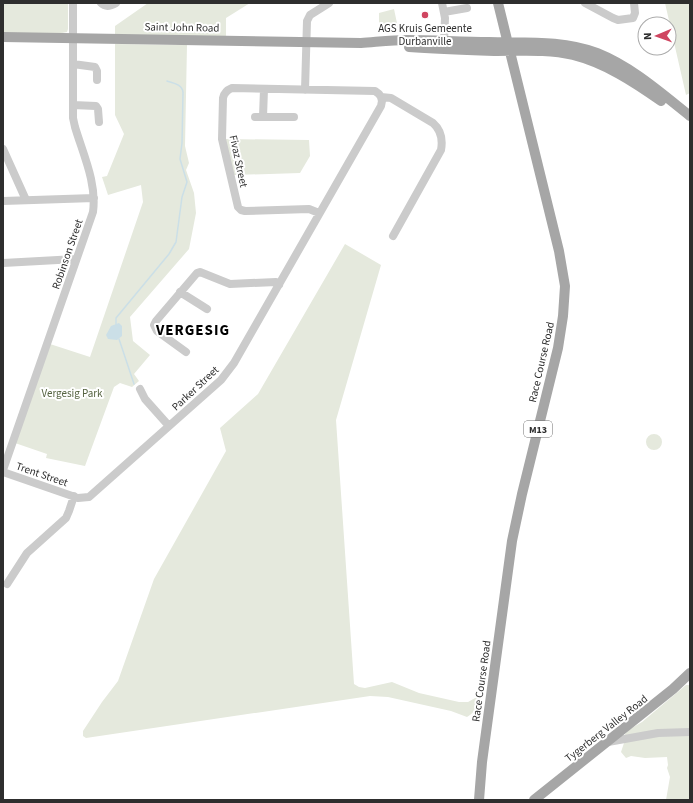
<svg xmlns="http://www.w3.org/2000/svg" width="693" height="803" font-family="'Source Sans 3',sans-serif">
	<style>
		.green { fill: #e5e9dd }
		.water { fill: #cbdfe7 }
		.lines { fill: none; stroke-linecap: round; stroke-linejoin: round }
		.stream { stroke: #cbdfe7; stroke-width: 1.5 }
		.minor { stroke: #cbcbcb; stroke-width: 8 }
		.major { stroke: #a6a6a6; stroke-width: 10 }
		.poi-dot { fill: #cf4560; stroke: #fff; stroke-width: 1.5 }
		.labels { text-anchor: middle; stroke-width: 4; stroke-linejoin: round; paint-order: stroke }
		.shield { fill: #fff; stroke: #6d6d6d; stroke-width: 1 }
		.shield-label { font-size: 10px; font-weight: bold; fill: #2e2e2e }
		.street-label { font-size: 11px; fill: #2e2e2e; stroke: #fff }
		.poi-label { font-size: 11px; fill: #2e2e2e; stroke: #fff }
		.park-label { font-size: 11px; fill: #556341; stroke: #fff }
		.district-label { font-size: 15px; font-weight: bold; letter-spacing: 1px; fill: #000; stroke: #fff }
	</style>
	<rect width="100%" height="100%" fill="#fff"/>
	<!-- green -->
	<path class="green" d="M3 3H68V29L67 32 62 33 3 34Z
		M148 3H250L226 18V37L115 35V26Z
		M665 3H690V93L686 95Z
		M394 9 398 28 379 29V13Z
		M115 44 187 45 185 146 189 163 186 170 194 193 196 213 189 249 130 317 133 341 150 355 134 374 139 381 132 387 120 383 114 387 85 466 46 458 47 454 15 443 50 344 90 357 143 202 141 185 108 195 102 177 107 176 124 134 115 115Z
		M224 139 309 140 310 156 300 173 234 175Z
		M345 244 381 265 336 420 354 684 359 687 365 688 392 682 419 693 459 702H468L477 697C477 706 476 712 467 717L451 711 388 697 370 696 86 738 83 736V731L102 702 118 681 154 579 226 451 220 428 258 394Z
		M646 442a8 8 0 1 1 16 0a8 8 0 1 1-16 0Z
		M686 685H690V800H666L670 777 667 768 668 765 667 757 645 758 631 756 626 758 621 752 624 743 625 734 630 729 642 722Z"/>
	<!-- water -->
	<path class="water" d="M119 323 122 326V336L117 340 108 339 106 335 111 326Z"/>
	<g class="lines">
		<!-- stream -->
		<path class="stream" d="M116 325V318L169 254 176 242 182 197 187 182 180 159 182 143 183 92C182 84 173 83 167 81
			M119 339 134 384"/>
		<!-- minor -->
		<path class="minor" d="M101 3C106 8 111 6 116 3
			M442 3 445 18 444 41
			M585 3 613 18 618 20 633 18 635 13 634 3
			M444 12 467 8
			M73 64 95 67 97 71V80
			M264 89 263 117H294
			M305 90 307 21 310 15 329 3
			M73 105 96 106 98 109 99 122
			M255 117H263
			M3 149 26 200
			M3 201 94 198
			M319 213 309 209 245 211 241 210 238 207 222 139 223 98C224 93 227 90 232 88L375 91 379 94 381 97 391 98 433 123C441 130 443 139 441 150L393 236
			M3 263 76 259
			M180 292 207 309
			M186 352 157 331 154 325 156 321 197 273 200 272 230 284 276 282 279 285
			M140 389 145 399 169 426
			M3 470 93 212C97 183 83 154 75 127L73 118V3
			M3 472 78 498 89 497 221 380 234 363 381 106 382 101 381 97
			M7 584 27 553 66 518 69 511 74 496
			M608 742 658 733 690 732"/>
		<!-- major -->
		<path class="major" d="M3 37 361 43C376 42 392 40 407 40 434 40 462 42 489 42 526 43 562 40 597 53 632 67 661 93 690 116
			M409 47C438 49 468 50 497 51 522 51 548 49 573 55 605 63 634 82 661 101
			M479 800 482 762 512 541 522 494 558 348 563 316 565 286 559 251 498 3
			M534 800 673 689 690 673"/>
	</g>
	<!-- markers -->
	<circle class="poi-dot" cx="425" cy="15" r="4"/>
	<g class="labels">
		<!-- shield labels -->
		<rect class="shield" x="524" y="421" width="28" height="16" rx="3"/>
		<g class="shield-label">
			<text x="538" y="433">M13</text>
		</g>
		<!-- street labels -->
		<g class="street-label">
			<text transform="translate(182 27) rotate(1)" y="4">Saint John Road</text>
			<text transform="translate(239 161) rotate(78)" y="4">Fivaz Street</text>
			<text transform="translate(67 254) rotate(-71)" y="4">Robinson Street</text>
			<text transform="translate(541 362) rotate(-77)" y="4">Race Course Road</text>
			<text transform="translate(195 388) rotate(-43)" y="4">Parker Street</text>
			<text transform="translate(42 474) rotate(19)" y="4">Trent Street</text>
			<text transform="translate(481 681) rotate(-82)" y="4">Race Course Road</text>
			<text transform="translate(606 728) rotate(-38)" y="4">Tygerberg Valley Road</text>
		</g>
		<!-- poi labels -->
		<g class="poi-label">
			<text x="425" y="32">AGS Kruis Gemeente<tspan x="425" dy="13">Durbanville</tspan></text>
		</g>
		<!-- park labels -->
		<g class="park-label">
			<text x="72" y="397">Vergesig Park</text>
		</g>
		<!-- district labels -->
		<g class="district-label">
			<text x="193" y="335">VERGESIG</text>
		</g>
	</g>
	<!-- border -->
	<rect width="693" height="803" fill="none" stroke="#2e2e2e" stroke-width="8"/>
	<!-- north arrow -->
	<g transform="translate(657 36) rotate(268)"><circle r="19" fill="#ffffff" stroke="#ababab"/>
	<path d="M0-3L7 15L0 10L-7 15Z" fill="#cf4560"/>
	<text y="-6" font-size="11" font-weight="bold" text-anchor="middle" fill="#2e2e2e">N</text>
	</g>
</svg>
